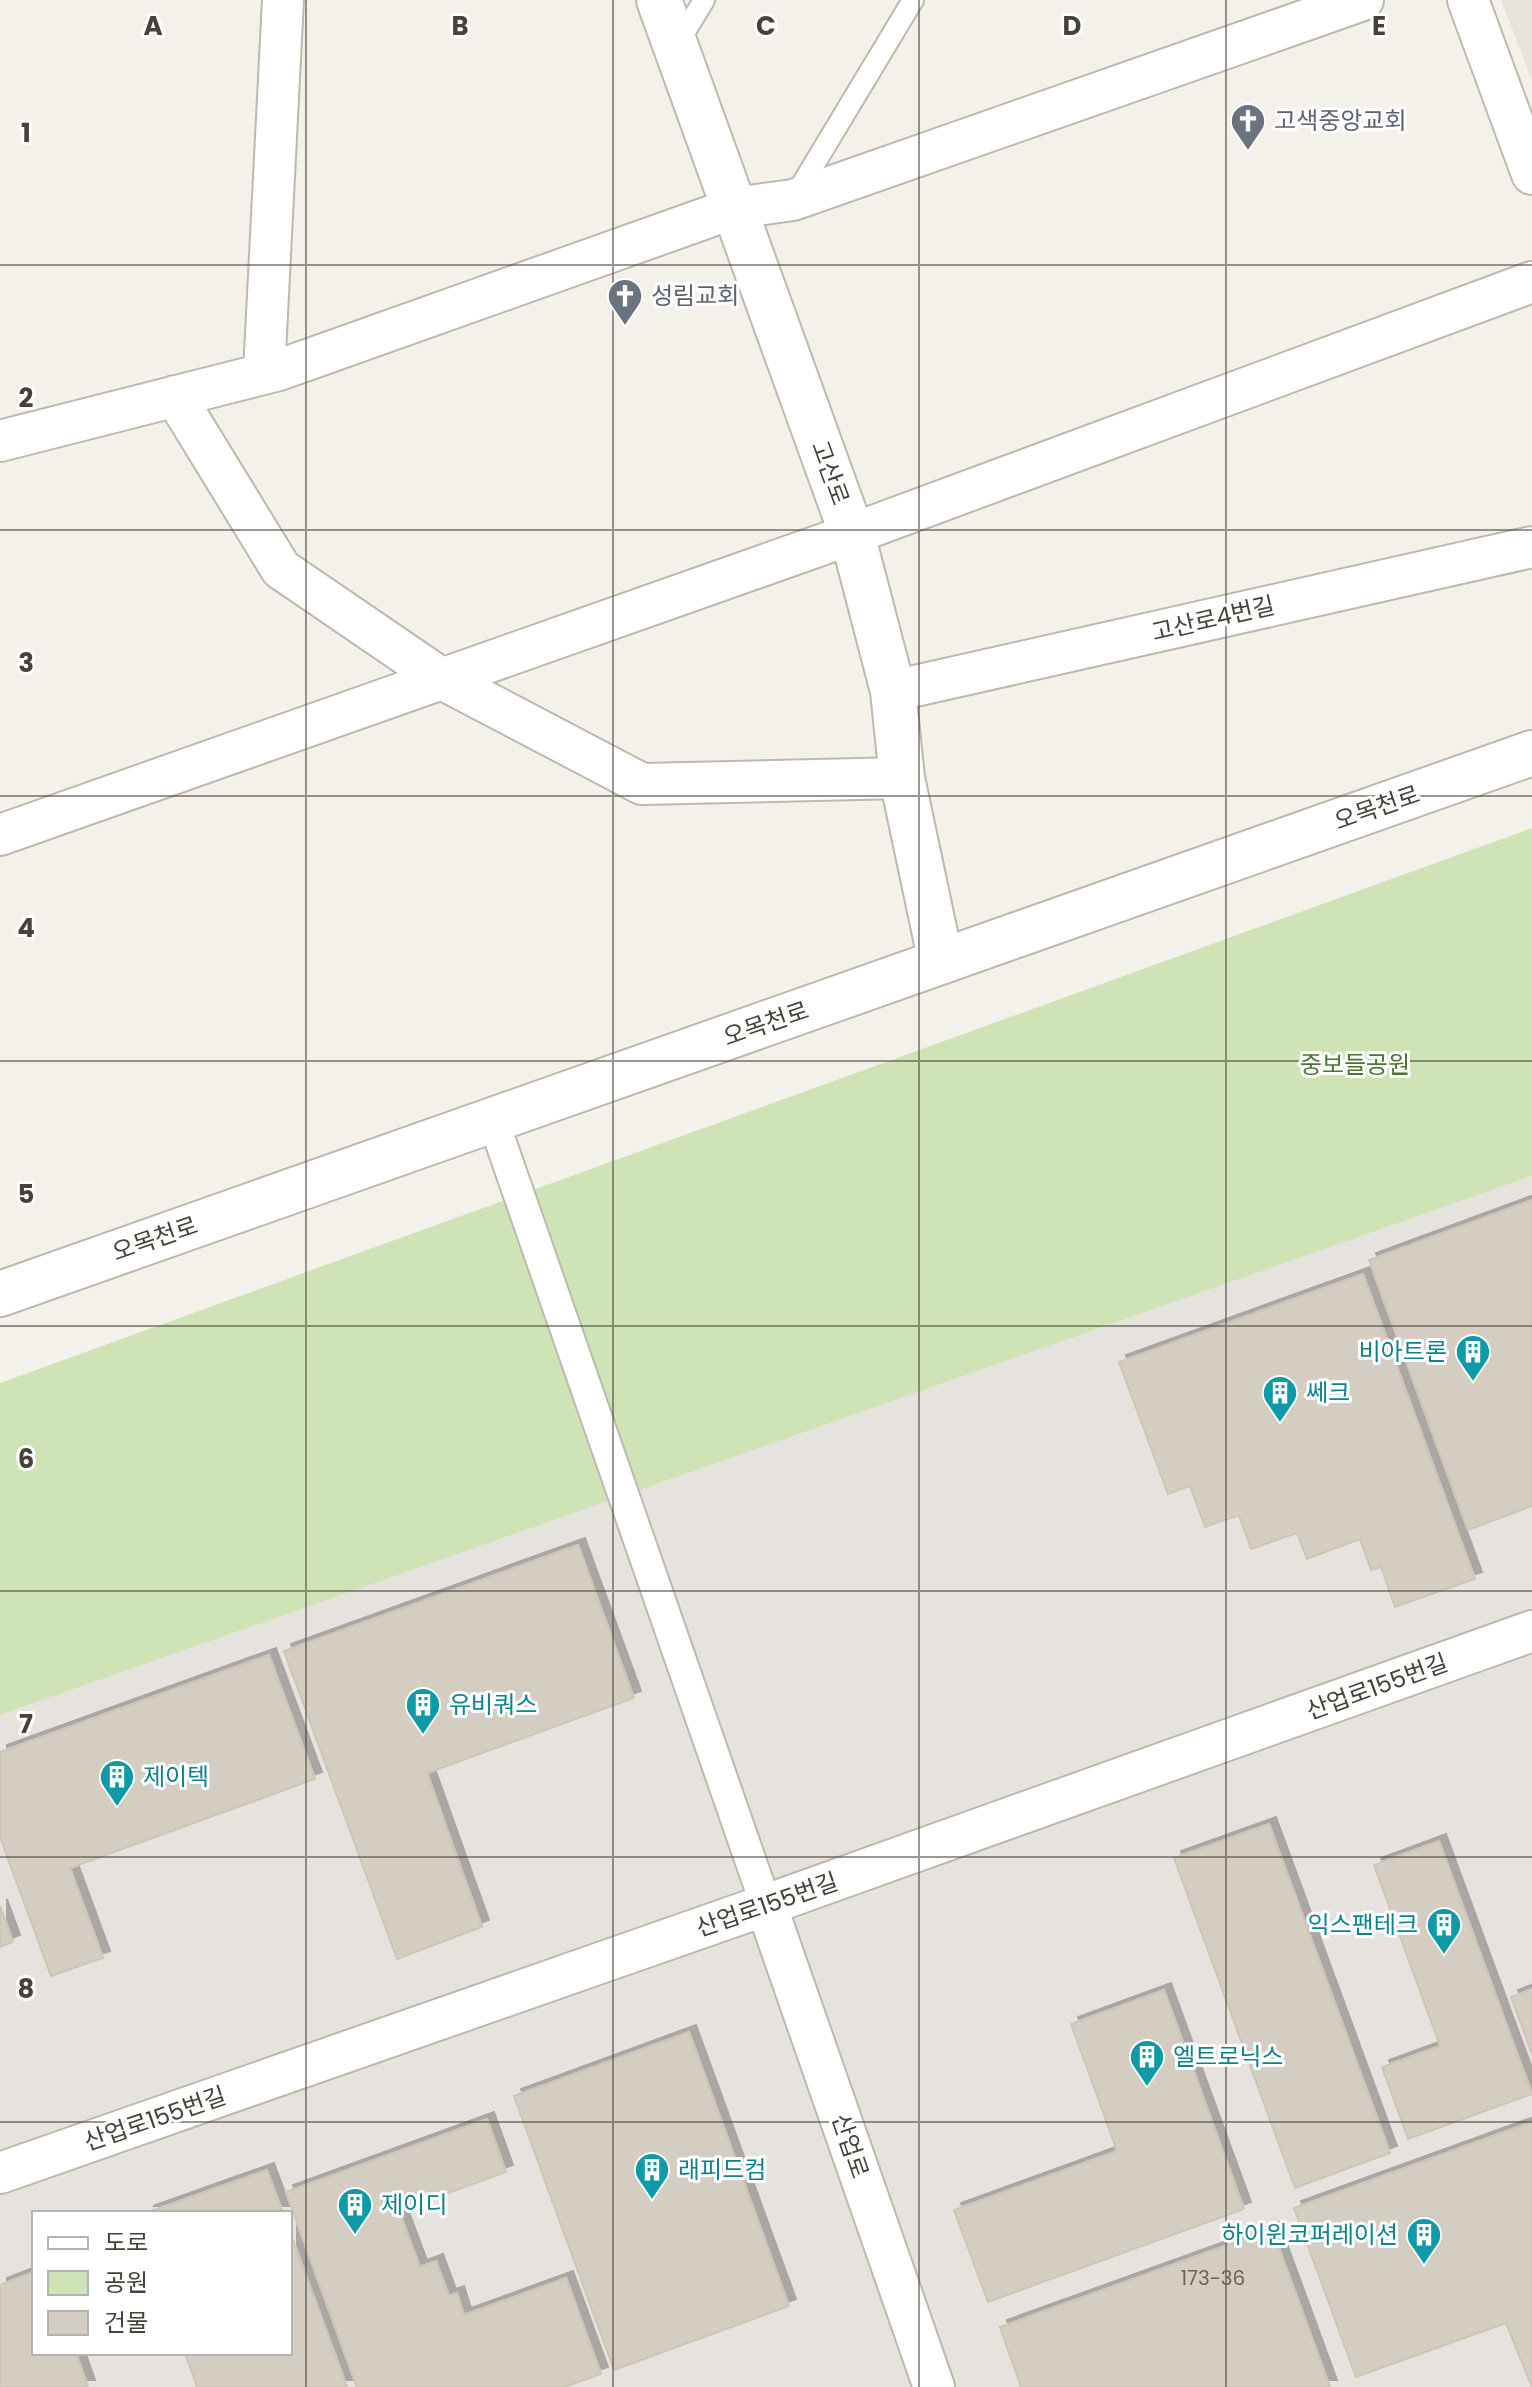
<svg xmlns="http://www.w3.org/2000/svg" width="1532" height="2387" font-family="Poppins,'Noto Sans KR',sans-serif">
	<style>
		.residential { fill: #e7e3d9 }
		.industrial { fill: #e6e3df; fill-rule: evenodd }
		.green { fill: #cee4b7 }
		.building { fill: #d4cdc1; stroke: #cfc5b5; stroke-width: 2; filter: url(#shadow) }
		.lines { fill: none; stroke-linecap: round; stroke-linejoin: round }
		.service-casing { stroke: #beb9ae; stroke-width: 24 }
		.pedestrian-casing { stroke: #beb9ae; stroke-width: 34 }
		.minor-casing { stroke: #beb9ae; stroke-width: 44 }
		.tertiary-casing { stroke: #beb9ae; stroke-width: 48 }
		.service { stroke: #fff; stroke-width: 20 }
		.pedestrian { stroke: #fff; stroke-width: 30 }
		.minor { stroke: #fff; stroke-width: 40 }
		.tertiary { stroke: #fff; stroke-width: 44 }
		.grid { fill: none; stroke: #474239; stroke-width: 2; stroke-opacity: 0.55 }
		.labels { text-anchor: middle; stroke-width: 6; stroke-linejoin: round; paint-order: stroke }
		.number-label { font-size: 20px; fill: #6a655b }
		.worship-label { font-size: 24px; fill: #5b616d; stroke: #fff; text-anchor: start }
		.street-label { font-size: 24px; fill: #474239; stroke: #fff }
		.park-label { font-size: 24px; fill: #487431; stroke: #fff }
		.culture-label { font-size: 24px; fill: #0d838f; stroke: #fff; text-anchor: start }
		.grid-label { font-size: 26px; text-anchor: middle; font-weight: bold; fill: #474239; stroke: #fff; stroke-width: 6; stroke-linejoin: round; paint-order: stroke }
	</style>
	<defs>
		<filter id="shadow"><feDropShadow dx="7" dy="-7" stdDeviation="0" flood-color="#0004"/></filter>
	</defs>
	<rect width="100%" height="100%" fill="#f4f1ea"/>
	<!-- residential -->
	<path class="residential" d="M1501 0H1532V80Z"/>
	<!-- industrial -->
	<path class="industrial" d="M1532 1176V2387H0V1715ZM34 2213H290V2353H34Z"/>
	<!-- green -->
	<path class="green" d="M1532 828V1176L0 1715V1383Z"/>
	<!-- building -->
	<path class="building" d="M1532 1200V1506L1468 1530 1369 1260Z
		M1363 1274 1475 1579 1395 1607 1381 1567 1371 1570 1360 1539 1307 1559 1297 1533 1251 1549 1239 1515 1205 1527 1190 1486 1168 1494 1119 1362Z
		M578 1545 634 1698 427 1773 482 1927 397 1959 284 1651Z
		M269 1655 315 1779 70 1868 103 1958 51 1976 0 1837V1752Z
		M1269 1824 1390 2153 1295 2188 1174 1858Z
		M1439 1841 1532 2094 1408 2139 1382 2067 1440 2046 1374 1865Z
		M0 1906 13 1942 0 1947Z
		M1532 1989V2054L1511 1997Z
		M1164 1990 1244 2209 988 2302 954 2210 1117 2151 1071 2024Z
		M689 2032 789 2306 614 2370 514 2096Z
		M487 2119 506 2172 399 2211 420 2267 436 2261 449 2296 457 2293 464 2315 566 2278 601 2374 564 2387H357L286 2192Z
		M1532 2122V2387L1506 2323 1356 2377 1294 2208Z
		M267 2170 283 2213H146Z
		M1272 2229 1330 2387H1021L1000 2327Z
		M290 2232 347 2387H197L185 2353H290Z
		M34 2272V2353H76L88 2387H0V2285Z"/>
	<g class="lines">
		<defs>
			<path id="service" d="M678 43 704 0
				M795 196 913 0"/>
			<path id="pedestrian" d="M493 1120 766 1905"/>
			<path id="minor" d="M1468 0 1532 174
				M264 373 283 0
				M175 396 281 569 442 679 642 784 902 778
				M0 441 279 370 734 208 793 200 1363 0
				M893 691 1532 547
				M0 835 852 534 1532 282
				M766 1905 934 2387
				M0 2173 766 1905 1532 1631"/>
			<path id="tertiary" d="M659 0 852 534 893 691 902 778 941 962
				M0 1294 1532 753"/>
		</defs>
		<!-- service casing -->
		<use href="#service" class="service-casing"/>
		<!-- pedestrian casing -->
		<use href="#pedestrian" class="pedestrian-casing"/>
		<!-- minor casing -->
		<use href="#minor" class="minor-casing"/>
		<!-- tertiary casing -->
		<use href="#tertiary" class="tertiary-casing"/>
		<!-- service -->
		<use href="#service" class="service"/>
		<!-- pedestrian -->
		<use href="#pedestrian" class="pedestrian"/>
		<!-- minor -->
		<use href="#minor" class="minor"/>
		<!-- tertiary -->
		<use href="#tertiary" class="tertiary"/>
	</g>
	<!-- grid -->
	<path class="grid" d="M306 0V2387M613 0V2387M919 0V2387M1226 0V2387M0 265H1532M0 530H1532M0 796H1532M0 1061H1532M0 1326H1532M0 1591H1532M0 1857H1532M0 2122H1532"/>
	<!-- icons -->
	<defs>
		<symbol id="church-pin" viewBox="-11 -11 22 30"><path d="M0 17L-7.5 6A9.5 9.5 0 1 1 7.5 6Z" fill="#6b7280" stroke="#fff"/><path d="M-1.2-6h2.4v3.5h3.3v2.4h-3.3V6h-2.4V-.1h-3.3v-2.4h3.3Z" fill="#fff"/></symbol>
		<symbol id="building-pin" viewBox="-11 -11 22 30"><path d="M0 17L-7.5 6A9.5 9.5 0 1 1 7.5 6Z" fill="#0f9aa8" stroke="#fff"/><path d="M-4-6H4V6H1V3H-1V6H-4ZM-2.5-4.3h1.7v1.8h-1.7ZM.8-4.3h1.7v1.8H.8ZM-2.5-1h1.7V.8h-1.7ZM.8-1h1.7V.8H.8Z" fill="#fff"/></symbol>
	</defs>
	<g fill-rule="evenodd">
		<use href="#church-pin" x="1228" y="101" width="40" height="54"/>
		<use href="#church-pin" x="605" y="276" width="40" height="54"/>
		<use href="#building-pin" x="1453" y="1332" width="40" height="54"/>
		<use href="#building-pin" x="1260" y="1373" width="40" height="54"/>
		<use href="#building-pin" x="403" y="1685" width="40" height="54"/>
		<use href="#building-pin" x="97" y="1757" width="40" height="54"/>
		<use href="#building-pin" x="1424" y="1905" width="40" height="54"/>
		<use href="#building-pin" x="1127" y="2037" width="40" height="54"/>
		<use href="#building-pin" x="632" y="2150" width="40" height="54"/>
		<use href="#building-pin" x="335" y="2185" width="40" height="54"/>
		<use href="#building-pin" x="1404" y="2215" width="40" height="54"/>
	</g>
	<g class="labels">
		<!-- number labels -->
		<g class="number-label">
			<text x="1213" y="2285">173-36</text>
		</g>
		<!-- worship labels -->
		<g class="worship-label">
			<text x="1274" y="129">고색중앙교회</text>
			<text x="651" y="304">성림교회</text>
		</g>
		<!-- street labels -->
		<g class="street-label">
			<text transform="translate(830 473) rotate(70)" y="8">고산로</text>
			<text transform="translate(1213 619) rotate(-13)" y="8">고산로4번길</text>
			<text transform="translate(1377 808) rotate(-19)" y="8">오목천로</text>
			<text transform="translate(766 1024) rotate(-19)" y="8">오목천로</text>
			<text transform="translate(155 1239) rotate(-19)" y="8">오목천로</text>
			<text transform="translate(1377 1687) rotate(-20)" y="8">산업로155번길</text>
			<text transform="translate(767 1905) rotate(-19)" y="8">산업로155번길</text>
			<text transform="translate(155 2119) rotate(-19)" y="8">산업로155번길</text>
			<text transform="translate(850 2146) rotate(71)" y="8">산업로</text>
		</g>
		<!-- park labels -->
		<g class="park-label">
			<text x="1355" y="1073">중보들공원</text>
		</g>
		<!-- culture labels -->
		<g class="culture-label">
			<text x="1447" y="1360" text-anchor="end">비아트론</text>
			<text x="1306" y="1401">쎄크</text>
			<text x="449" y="1713">유비쿼스</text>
			<text x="143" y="1785">제이텍</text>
			<text x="1418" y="1933" text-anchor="end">익스팬테크</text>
			<text x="1173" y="2065">엘트로닉스</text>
			<text x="678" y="2178">래피드컴</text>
			<text x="381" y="2213">제이디</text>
			<text x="1398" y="2243" text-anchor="end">하이윈코퍼레이션</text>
		</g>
	</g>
	<g class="grid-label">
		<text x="153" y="35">A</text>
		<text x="460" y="35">B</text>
		<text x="766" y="35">C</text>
		<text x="1072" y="35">D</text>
		<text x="1379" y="35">E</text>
		<text x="26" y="142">1</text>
		<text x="26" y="407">2</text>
		<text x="26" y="672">3</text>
		<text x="26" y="937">4</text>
		<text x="26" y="1203">5</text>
		<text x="26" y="1468">6</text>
		<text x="26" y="1733">7</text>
		<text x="26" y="1998">8</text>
	</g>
	<!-- legend -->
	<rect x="32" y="2211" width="260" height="144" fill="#ffffff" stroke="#b5b3b0" stroke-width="2"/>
	<rect x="48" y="2237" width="40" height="12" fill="#ffffff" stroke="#b5b3b0" stroke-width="2"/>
	<text x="104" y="2251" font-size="24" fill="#474239">도로</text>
	<rect x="48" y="2271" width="40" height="24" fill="#cee4b7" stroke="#b5b3b0" stroke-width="2"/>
	<text x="104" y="2291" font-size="24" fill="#474239">공원</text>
	<rect x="48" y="2311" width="40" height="24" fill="#d4cdc1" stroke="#b5b3b0" stroke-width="2"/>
	<text x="104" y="2331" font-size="24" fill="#474239">건물</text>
</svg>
